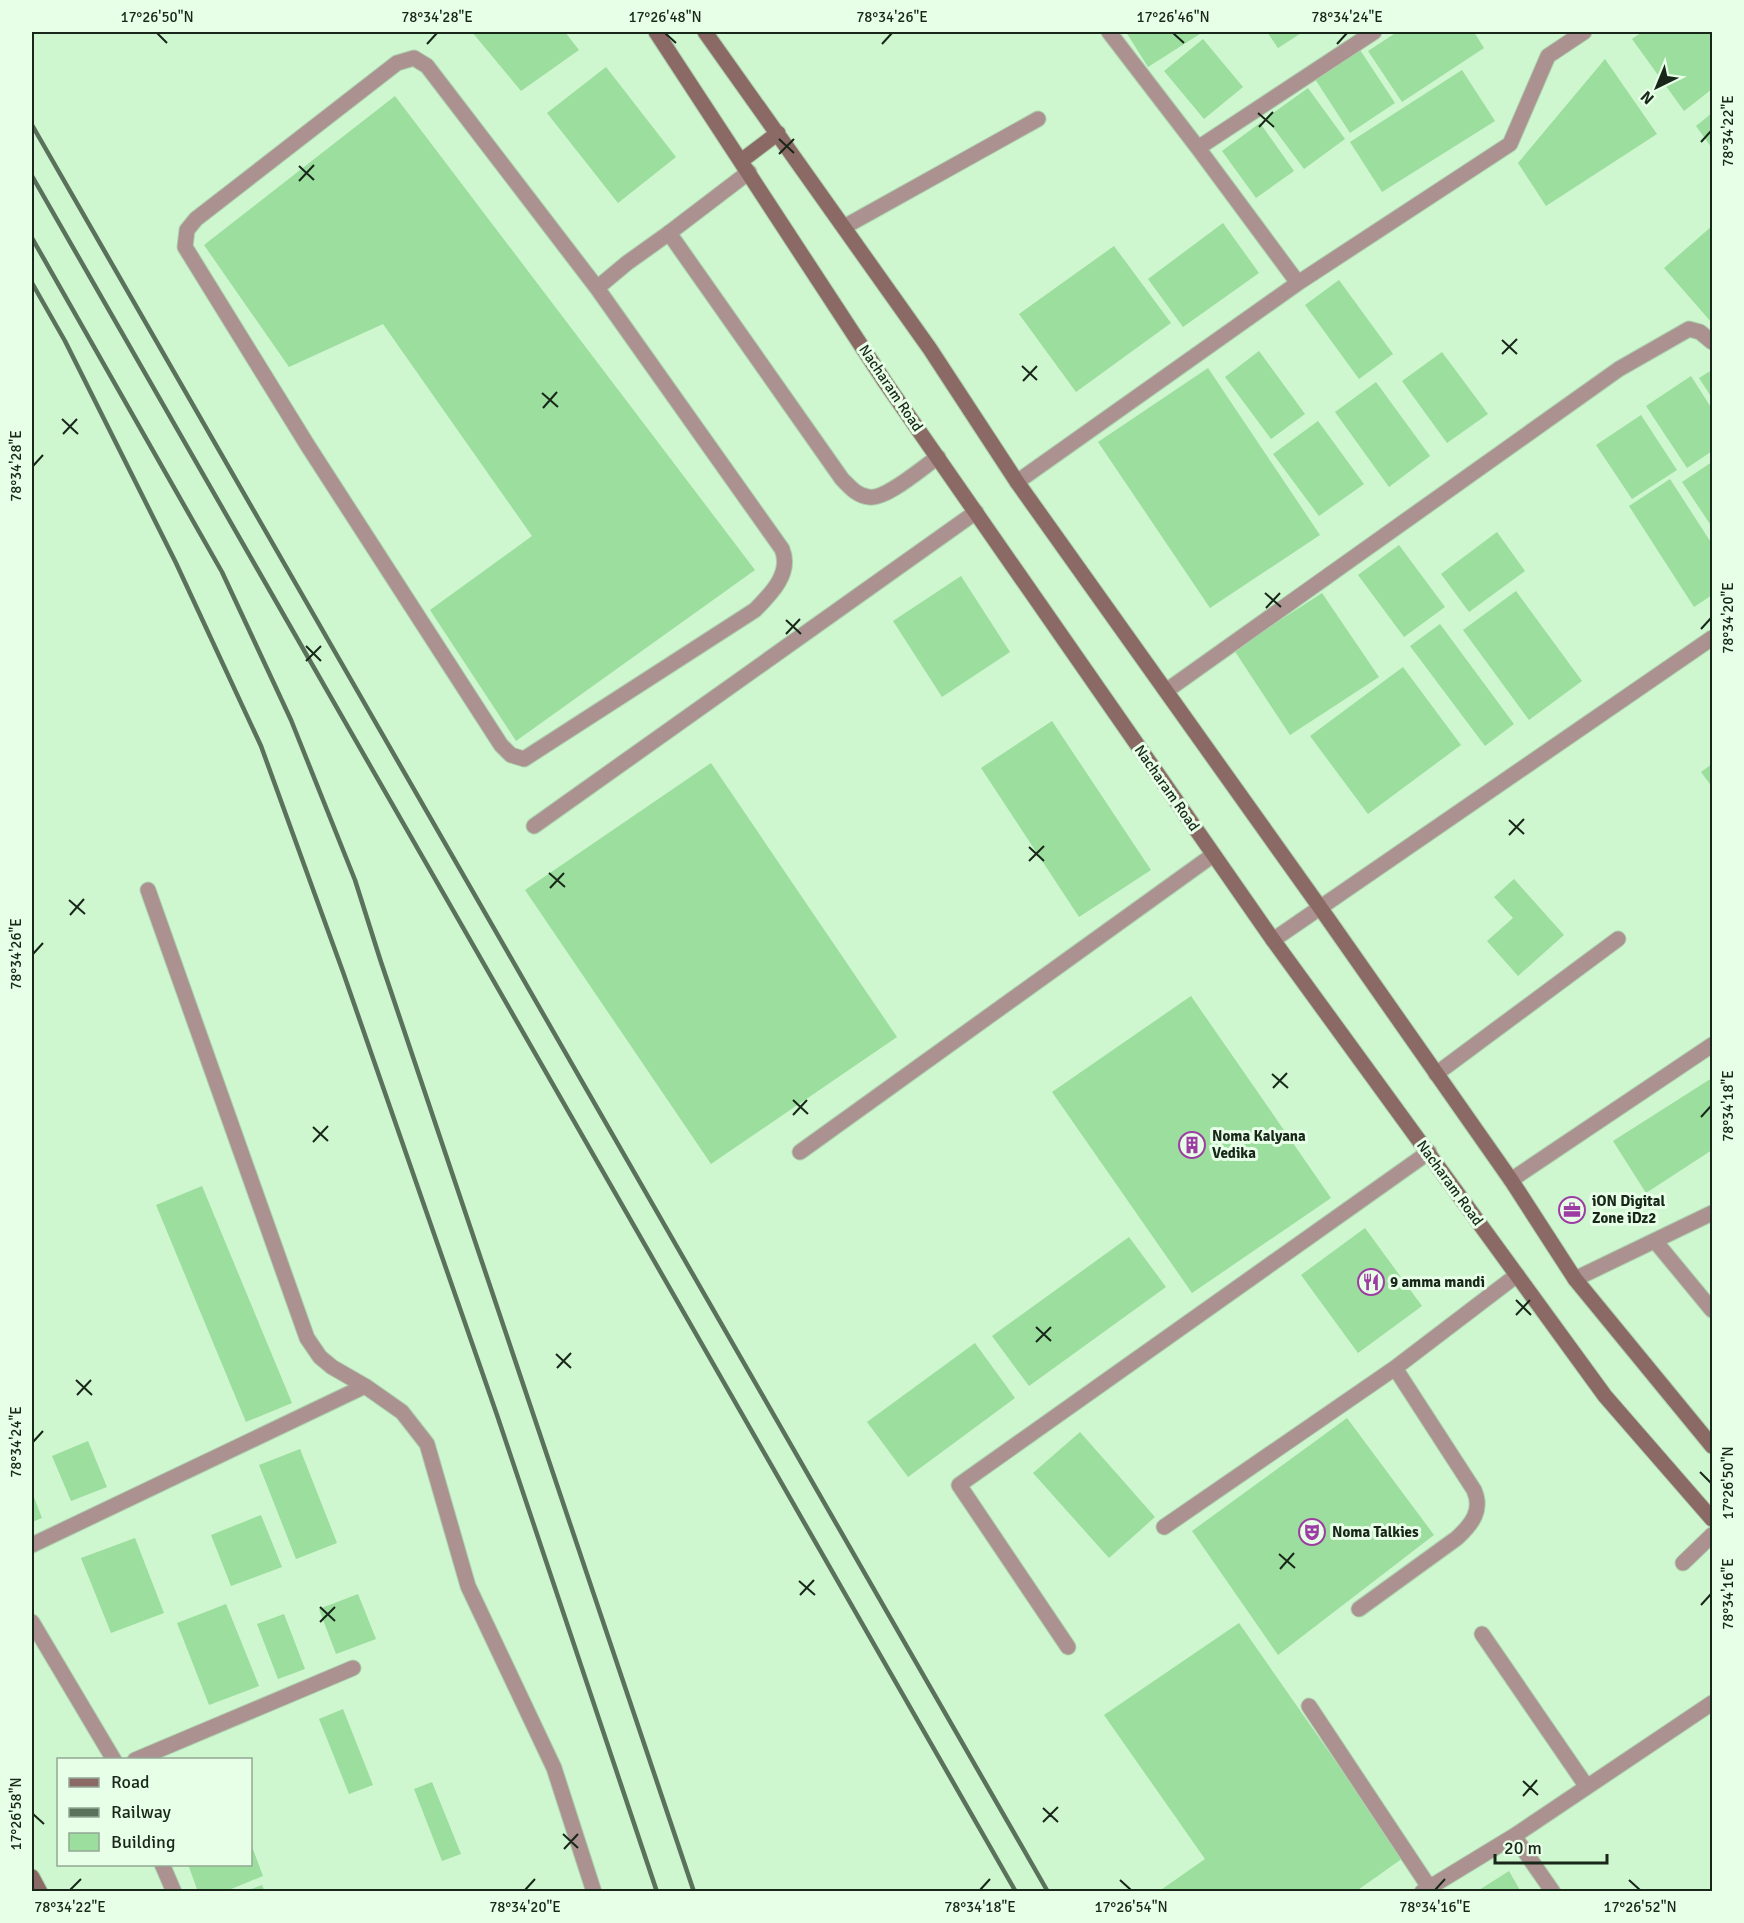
<svg xmlns="http://www.w3.org/2000/svg" width="1744" height="1923" font-family="Signika,sans-serif">
	<style>
		.building { fill: #9bde9d }
		.lines { fill: none; stroke-linecap: round; stroke-linejoin: round }
		.lane-casing { stroke: #add1ae; stroke-width: 17 }
		.street-casing { stroke: #add1ae; stroke-width: 17 }
		.secondary-casing { stroke: #add1ae; stroke-width: 17 }
		.lane { stroke: #ab9290; stroke-width: 15 }
		.street { stroke: #ab9290; stroke-width: 15 }
		.secondary { stroke: #8b6965; stroke-width: 15 }
		.rail { stroke: #5a725b; stroke-width: 4.5 }
		.ticks { fill: none; stroke: #182719; stroke-width: 2 }
		.labels { text-anchor: middle; stroke-width: 6; stroke-linejoin: round; paint-order: stroke }
		.street-label { font-size: 15px; fill: #182719; stroke: #e7fee7 }
		.poi-label { font-size: 15px; font-weight: bold; fill: #182719; stroke: #e7fee7; text-anchor: start }
		.neatline { fill: none; stroke: #182719; stroke-width: 2 }
		.ticks-label { font-size: 15px; text-anchor: middle; fill: #182719 }
	</style>
	<rect width="100%" height="100%" fill="#cef6cf"/>
	<!-- building -->
	<path class="building" d="M472 32H565L579 50 521 91Z
		M1126 32H1203L1148 67Z
		M1267 32H1303L1278 48Z
		M1397 32H1474L1484 48 1402 102 1368 51Z
		M1642 32H1712V89L1684 111 1632 39Z
		M1203 39 1243 87 1204 119 1164 71Z
		M1360 50 1395 103 1350 133 1315 79Z
		M1605 59 1657 134 1546 206 1518 163Z
		M606 67 676 157 618 203 547 113Z
		M1462 70 1495 121 1382 192 1350 142Z
		M1308 88 1345 139 1304 169 1266 118Z
		M395 96 755 570 516 741 430 610 532 536 383 324 289 367 204 245Z
		M1712 113V148L1696 126Z
		M1260 123 1294 171 1256 198 1222 151Z
		M1223 223 1259 273 1183 327 1148 279Z
		M1712 226V323L1664 268Z
		M1114 246 1171 323 1076 392 1019 314Z
		M1339 280 1393 354 1359 379 1305 305Z
		M1259 351 1305 414 1271 439 1225 377Z
		M1442 352 1488 414 1447 443 1402 381Z
		M1208 368 1320 535 1210 608 1098 442Z
		M1712 370V398L1699 378Z
		M1691 376 1712 409V451L1687 468 1646 406Z
		M1376 382 1430 456 1389 487 1335 412Z
		M1641 415 1677 470 1632 499 1596 445Z
		M1318 421 1364 484 1319 516 1273 454Z
		M1712 462V527L1682 482Z
		M1670 479 1712 544V595L1694 607 1629 506Z
		M1497 532 1525 571 1469 612 1441 574Z
		M1399 545 1445 607 1404 637 1358 575Z
		M961 576 1010 652 942 697 893 621Z
		M1516 591 1582 681 1529 720 1463 630Z
		M1322 593 1379 677 1290 735 1234 650Z
		M1440 624 1514 724 1485 746 1410 646Z
		M1403 667 1461 745 1368 814 1310 736Z
		M1052 721 1151 870 1079 917 981 768Z
		M711 763 897 1037 711 1164 525 890Z
		M1712 764V787L1701 772Z
		M1514 879 1564 935 1518 976 1487 941 1513 918 1494 897Z
		M1191 996 1331 1198 1192 1293 1052 1092Z
		M1712 1078V1150L1646 1193 1613 1141Z
		M202 1186 292 1403 246 1422 156 1205Z
		M1365 1228 1422 1306 1358 1353 1301 1275Z
		M1129 1237 1166 1287 1029 1386 992 1336Z
		M975 1343 1015 1398 908 1477 867 1422Z
		M1347 1418 1434 1535 1278 1655 1192 1531Z
		M1080 1432 1155 1517 1109 1558 1033 1473Z
		M88 1441 107 1487 71 1501 52 1456Z
		M300 1449 337 1543 296 1559 259 1465Z
		M32 1492 42 1518 32 1522Z
		M261 1515 282 1567 231 1586 211 1535Z
		M135 1538 164 1613 111 1633 81 1558Z
		M358 1594 376 1639 336 1654 319 1609Z
		M226 1604 259 1686 209 1705 177 1623Z
		M284 1614 305 1669 278 1679 257 1624Z
		M1239 1623 1403 1858 1355 1892H1158L1205 1859 1104 1715Z
		M343 1709 373 1785 349 1794 319 1719Z
		M432 1782 461 1854 442 1861 414 1789Z
		M251 1844 263 1876 224 1892H198L188 1864H250Z
		M1509 1871 1521 1892H1476Z
		M262 1885 265 1892H246V1891Z"/>
	<g class="lines">
		<defs>
			<path id="lane" d="M669 233 842 479C850 487 857 496 869 497 886 500 923 467 938 457
				M534 826 976 512
				M1436 1074 1618 939
				M1164 1527 1395 1368
				M1683 1563 1712 1535
				M1359 1609 1457 1538C1472 1524 1483 1510 1474 1490L1395 1368 1517 1275
				M1482 1634 1587 1787
				M1068 1647 959 1485 1429 1152
				M1309 1706 1429 1887
				M1514 1836 1553 1892
				M1422 1892 1514 1836 1712 1703"/>
			<path id="street" d="M1109 32 1198 148 1298 283
				M1198 148 1374 32
				M844 227 1038 119
				M597 288 427 66 414 58 397 63 196 219 187 230 185 247 308 446 501 745 511 755 524 759 755 610C771 594 792 573 782 549L597 288 627 263 669 233 749 172
				M1017 482 1298 283 1510 144 1548 56 1584 32
				M1166 691 1619 369 1689 329 1700 332 1712 342
				M148 890 307 1338 320 1357 332 1367 365 1386 402 1412 427 1444 468 1586 554 1768 594 1892
				M1273 940 1712 638
				M800 1152 1213 855
				M1511 1180 1712 1045
				M1655 1241 1712 1310
				M1575 1279 1712 1213
				M32 1545 365 1386
				M32 1622 114 1760
				M135 1760 353 1668
				M162 1864 174 1892"/>
			<path id="secondary" d="M656 32 885 382 1273 940 1605 1396 1712 1519
				M705 32 930 349 1017 482 1319 906 1511 1180 1575 1279 1712 1446
				M741 161 778 133
				M32 1877 40 1892"/>
		</defs>
		<!-- lane casing -->
		<use href="#lane" class="lane-casing"/>
		<!-- street casing -->
		<use href="#street" class="street-casing"/>
		<!-- secondary casing -->
		<use href="#secondary" class="secondary-casing"/>
		<!-- lane -->
		<use href="#lane" class="lane"/>
		<!-- street -->
		<use href="#street" class="street"/>
		<!-- secondary -->
		<use href="#secondary" class="secondary"/>
		<!-- rail -->
		<path class="rail" d="M32 125 1048 1892
			M32 176 1016 1892
			M32 238 222 572 291 720 355 880 380 959 694 1892
			M32 283 65 341 176 563 261 746 343 972 497 1415 657 1892"/>
	</g>
	<!-- ticks -->
	<path class="ticks" d="M157 33 167 43M665 33 676 43M1173 33 1184 43M427 44 437 33M882 44 892 33M1337 44 1347 33M1258 113 1274 127M1259 127 1273 112M779 139 794 153M1701 142 1711 131M779 154 794 139M299 166 314 180M299 181 314 165M1502 340 1517 354M1502 354 1517 339M1022 366 1037 380M1023 381 1037 366M542 393 558 407M543 408 557 392M62 419 78 434M63 434 77 419M33 466 43 455M1265 593 1281 607M1266 608 1280 593M786 620 801 634M1701 629 1711 618M786 634 800 619M306 646 321 661M306 661 321 646M1509 820 1524 834M1509 835 1524 819M1029 847 1044 861M1029 861 1044 846M549 873 565 887M550 888 564 873M69 900 85 914M70 915 84 899M33 954 43 943M1272 1074 1288 1088M1273 1088 1287 1073M793 1100 808 1114M793 1115 807 1100M1701 1117 1711 1106M313 1127 328 1141M313 1142 328 1126M1516 1300 1531 1315M1516 1315 1530 1300M1036 1327 1051 1341M1036 1342 1051 1327M556 1354 571 1368M557 1368 571 1353M76 1380 92 1395M77 1395 91 1380M33 1442 43 1431M1700 1472 1711 1483M1279 1554 1295 1568M1280 1569 1294 1553M799 1581 815 1595M800 1595 814 1580M1701 1605 1711 1594M320 1607 335 1621M320 1622 335 1607M1523 1781 1538 1795M1523 1796 1537 1780M1043 1808 1058 1822M33 1814 44 1824M1043 1822 1058 1807M563 1834 578 1848M564 1849 578 1834M1120 1880 1131 1890M1629 1880 1640 1890M70 1890 81 1879M525 1890 535 1879M980 1890 990 1879M1435 1890 1445 1879"/>
	<!-- icons -->
	<defs>
		<symbol id="building-ring" viewBox="-11 -11 22 22"><circle r="9.5" fill="#e7fee7" stroke="#9d3ca3" stroke-width="1.5"/><path d="M-4-6H4V6H1V3H-1V6H-4ZM-2.5-4.3h1.7v1.8h-1.7ZM.8-4.3h1.7v1.8H.8ZM-2.5-1h1.7V.8h-1.7ZM.8-1h1.7V.8H.8Z" fill="#9d3ca3"/></symbol>
		<symbol id="office-ring" viewBox="-11 -11 22 22"><circle r="9.5" fill="#e7fee7" stroke="#9d3ca3" stroke-width="1.5"/><path d="M-6-3h4V-5.5h4V-3h4V5H-6ZM-1-4.5V-3h2v-1.5ZM-6 0V1H6V0Z" fill="#9d3ca3"/></symbol>
		<symbol id="restaurant-ring" viewBox="-11 -11 22 22"><circle r="9.5" fill="#e7fee7" stroke="#9d3ca3" stroke-width="1.5"/><path d="M-5-6h1v4h1v-4h1v4h1v-4h1v5L-1.5 .5V6h-2V.5L-5-1ZM5-6V6H3V1.5H1.5Q1.5-4 5-6Z" fill="#9d3ca3"/></symbol>
		<symbol id="theatre-ring" viewBox="-11 -11 22 22"><circle r="9.5" fill="#e7fee7" stroke="#9d3ca3" stroke-width="1.5"/><path d="M-5-5.5Q0-4 5-5.5V0Q5 5 0 6Q-5 5-5 0ZM-3.3-2.5H-1v1.5H-3.3ZM1-2.5H3.3v1.5H1ZM-2.8 1Q0 5.5 2.8 1Z" fill="#9d3ca3"/></symbol>
	</defs>
	<g fill-rule="evenodd">
		<use href="#building-ring" x="1177" y="1130" width="30" height="30"/>
		<use href="#office-ring" x="1557" y="1195" width="30" height="30"/>
		<use href="#restaurant-ring" x="1356" y="1267" width="30" height="30"/>
		<use href="#theatre-ring" x="1297" y="1517" width="30" height="30"/>
	</g>
	<g class="labels">
		<!-- street labels -->
		<g class="street-label">
			<text transform="translate(891 388) rotate(56)" y="5">Nacharam Road</text>
			<text transform="translate(1167 788) rotate(55)" y="5">Nacharam Road</text>
			<text transform="translate(1450 1183) rotate(54)" y="5">Nacharam Road</text>
		</g>
		<!-- poi labels -->
		<g class="poi-label">
			<text x="1212" y="1141">Noma Kalyana<tspan x="1212" dy="17">Vedika</tspan></text>
			<text x="1592" y="1206">iON Digital<tspan x="1592" dy="17">Zone iDz2</tspan></text>
			<text x="1390" y="1287">9 amma mandi</text>
			<text x="1332" y="1537">Noma Talkies</text>
		</g>
	</g>
	<!-- border -->
	<rect width="1744" height="1923" fill="none" stroke="#e7fee7" stroke-width="66"/>
	<!-- legend -->
	<rect x="57" y="1758" width="195" height="108" fill="#e7fee7" stroke="#94a895" stroke-width="1.5"/>
	<rect x="69" y="1778" width="30" height="9" fill="#8b6965" stroke="#94a895" stroke-width="1.5"/>
	<text x="111" y="1788" font-size="18" fill="#182719">Road</text>
	<rect x="69" y="1808" width="30" height="9" fill="#5a725b" stroke="#94a895" stroke-width="1.5"/>
	<text x="111" y="1818" font-size="18" fill="#182719">Railway</text>
	<rect x="69" y="1833" width="30" height="18" fill="#9bde9d" stroke="#94a895" stroke-width="1.5"/>
	<text x="111" y="1848" font-size="18" fill="#182719">Building</text>
	<!-- north arrow -->
	<g transform="translate(1657 87) rotate(223)" stroke="#e7fee7" stroke-width="4.5" paint-order="stroke">
	<path d="M0-4.5L10 22L0 15L-10 22Z" fill="#182719"/>
	<text y="-9" font-size="16" font-weight="bold" text-anchor="middle" fill="#182719">N</text>
	</g>
	<!-- scale -->
	<path d="M1495 1854v9h112v-9" fill="none" stroke="#182719" stroke-width="3"/>
	<text x="1504" y="1854" font-size="18" fill="#182719" stroke="#e7fee7" stroke-width="4.5" paint-order="stroke">20 m</text>
	<rect x="33" y="33" width="1678" height="1857" class="neatline"/>
	<g class="ticks-label">
		<text x="157" y="22">17°26'50"N</text>
		<text x="437" y="22">78°34'28"E</text>
		<text x="665" y="22">17°26'48"N</text>
		<text x="892" y="22">78°34'26"E</text>
		<text x="1173" y="22">17°26'46"N</text>
		<text x="1347" y="22">78°34'24"E</text>
		<text transform="translate(1728 131) rotate(-90)" y="5">78°34'22"E</text>
		<text transform="translate(16 466) rotate(-90)" y="5">78°34'28"E</text>
		<text transform="translate(1728 618) rotate(-90)" y="5">78°34'20"E</text>
		<text transform="translate(16 954) rotate(-90)" y="5">78°34'26"E</text>
		<text transform="translate(1728 1106) rotate(-90)" y="5">78°34'18"E</text>
		<text transform="translate(16 1442) rotate(-90)" y="5">78°34'24"E</text>
		<text transform="translate(1728 1483) rotate(-90)" y="5">17°26'50"N</text>
		<text transform="translate(1728 1594) rotate(-90)" y="5">78°34'16"E</text>
		<text transform="translate(16 1814) rotate(-90)" y="5">17°26'58"N</text>
		<text x="70" y="1912">78°34'22"E</text>
		<text x="525" y="1912">78°34'20"E</text>
		<text x="980" y="1912">78°34'18"E</text>
		<text x="1131" y="1912">17°26'54"N</text>
		<text x="1435" y="1912">78°34'16"E</text>
		<text x="1640" y="1912">17°26'52"N</text>
	</g>
</svg>
